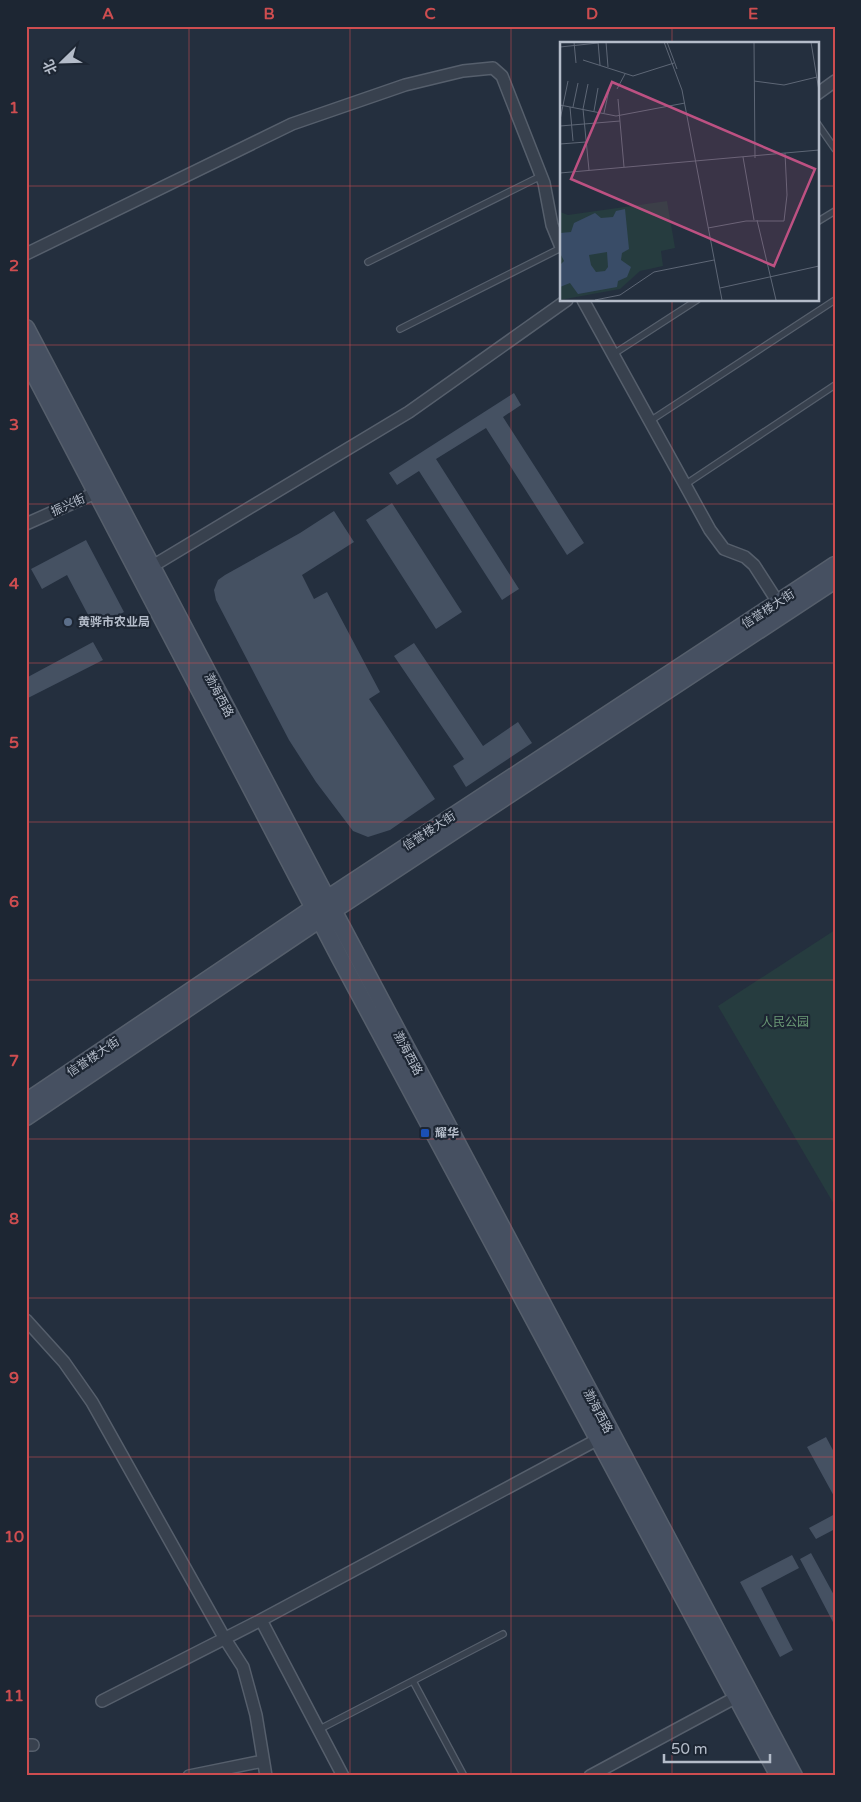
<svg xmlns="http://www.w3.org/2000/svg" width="861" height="1802" font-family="'Varela Round','Noto Sans SC',sans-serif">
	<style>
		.green { fill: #263c3f }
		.building { fill: #455162 }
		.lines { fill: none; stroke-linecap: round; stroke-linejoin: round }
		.lane-casing { stroke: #565f6c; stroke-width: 8 }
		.street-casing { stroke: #565f6c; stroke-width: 14 }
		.secondary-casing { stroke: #565f6c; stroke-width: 19 }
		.lane { stroke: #38414e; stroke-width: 5.5 }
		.street { stroke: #38414e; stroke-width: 11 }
		.secondary { stroke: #465061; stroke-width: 16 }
		.grid { fill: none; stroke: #ce4d50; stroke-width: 1; stroke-opacity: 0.55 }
		.service-dot { fill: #5c6f8a; stroke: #1d2633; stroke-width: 2 }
		.transit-dot { fill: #1a4fb4; stroke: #1d2633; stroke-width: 2 }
		.labels { text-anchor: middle; stroke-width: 4.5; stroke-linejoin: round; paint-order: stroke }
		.street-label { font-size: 12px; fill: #b4bcc9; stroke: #1d2633 }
		.poi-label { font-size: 12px; font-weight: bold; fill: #b4bcc9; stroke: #1d2633; text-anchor: start }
		.park-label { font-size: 12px; fill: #6b9a76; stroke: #1d2633 }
		.inset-road { fill: none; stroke: #5e6776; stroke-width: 1 }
		.view { fill: #bd5182; fill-opacity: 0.15; stroke: #bd5182; stroke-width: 2.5 }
		.inset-edge { fill: none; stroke: #b4bcc9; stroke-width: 2.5 }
		.neatline { fill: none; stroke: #ce4d50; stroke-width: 2 }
		.grid-label { font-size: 16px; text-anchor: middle; font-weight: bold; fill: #ce4d50 }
	</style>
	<rect width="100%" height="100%" fill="#242f3e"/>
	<!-- green -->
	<path class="green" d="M835 930V1206L718 1006Z"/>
	<!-- building -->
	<path class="building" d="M514 393 521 405 503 417 584 543 567 555 486 428 436 459 519 589 502 600 419 471 397 485 389 473Z
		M392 503 462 612 436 629 366 520Z
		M334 511 354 542 302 575 314 599 327 592 380 692 369 699 435 799 390 830 368 837 353 831 316 782 289 740 216 600 214 590 218 580 225 575 300 533Z
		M86 540 124 612 95 628 67 575 42 589 31 569Z
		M93 642 103 660 26 699V678Z
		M414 643 483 746 518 722 532 743 466 787 453 766 464 759 394 656Z
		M826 1437 835 1454V1498L807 1447Z
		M835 1514V1529L816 1539 809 1528Z
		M811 1553 835 1597V1626L800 1559Z
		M792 1555 799 1568 761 1588 793 1650 780 1657 740 1582Z"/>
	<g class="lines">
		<defs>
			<path id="lane" d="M817 123 835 149
				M817 222 835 211
				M368 262 541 176
				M400 329 561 248
				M612 355 697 300
				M650 421 835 300
				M686 484 835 385
				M413 1681 464 1776
				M318 1730 503 1634"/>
			<path id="street" d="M817 94 835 81
				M26 254 292 124 405 85 463 71 493 68 502 76 544 183 552 225 561 247
				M583 300 710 530 724 549 745 557 754 565 781 607
				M26 524 102 490
				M146 570 409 412 567 300
				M26 1320 64 1362 92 1402 225 1639 243 1667 256 1715 266 1776
				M261 1620 343 1776
				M102 1701 261 1620 604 1436
				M26 1745H33
				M189 1776 263 1761
				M590 1776 742 1694"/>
			<path id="secondary" d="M26 328 327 899 794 1776
				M26 358 340 958 779 1776
				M26 1102 327 899 835 565
				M26 1117 320 919 835 580"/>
		</defs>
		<!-- lane casing -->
		<use href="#lane" class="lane-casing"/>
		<!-- street casing -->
		<use href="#street" class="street-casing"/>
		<!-- secondary casing -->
		<use href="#secondary" class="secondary-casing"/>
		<!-- lane -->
		<use href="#lane" class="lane"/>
		<!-- street -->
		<use href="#street" class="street"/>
		<!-- secondary -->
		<use href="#secondary" class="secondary"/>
	</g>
	<!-- grid -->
	<path class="grid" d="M189 26V1776M350 26V1776M511 26V1776M672 26V44M26 186H561M817 186H835M672 300V1776M26 345H835M26 504H835M26 663H835M26 822H835M26 980H835M26 1139H835M26 1298H835M26 1457H835M26 1616H835"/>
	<!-- markers -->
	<circle class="service-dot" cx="68" cy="622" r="5"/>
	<rect class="transit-dot" x="420" y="1128" width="10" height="10" rx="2.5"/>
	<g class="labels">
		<!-- street labels -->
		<g class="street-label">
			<text transform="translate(68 505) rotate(-24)" y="4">振兴街</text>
			<text transform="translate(768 609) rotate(-33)" y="4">信誉楼大街</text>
			<text transform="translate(219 695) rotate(62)" y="4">渤海西路</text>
			<text transform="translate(429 831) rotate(-33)" y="4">信誉楼大街</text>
			<text transform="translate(408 1053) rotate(62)" y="4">渤海西路</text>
			<text transform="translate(93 1057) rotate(-34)" y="4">信誉楼大街</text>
			<text transform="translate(598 1411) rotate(62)" y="4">渤海西路</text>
		</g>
		<!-- poi labels -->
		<g class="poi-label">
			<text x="78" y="626">黄骅市农业局</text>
			<text x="435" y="1137">耀华</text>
		</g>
		<!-- park labels -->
		<g class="park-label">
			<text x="785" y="1026">人民公园</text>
		</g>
	</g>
	<!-- overview -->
	<g transform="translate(560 42)">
		<rect width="259" height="259" fill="#242f3e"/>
		<path d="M107 159 115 206 101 209 103 224 80 229 60 247 0 258V170L8 173Z" fill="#263c3f"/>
		<path d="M65 167 69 207 62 211 61 218 71 225 67 235 58 239 57 245 18 252 10 241 0 245V223L4 219 0 211V191L11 190 14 181 35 171 41 176 53 175 56 169ZM47 210 48 225 45 229 36 230 31 223 29 213Z" fill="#394c67" fill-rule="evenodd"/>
		<path class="inset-road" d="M14 0 16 21M38 0 40 23M46 0 48 25M104 0 122 48 162 258M107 0 117 27M194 0 195 116M251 0 259 49M0 5 38 1M23 18 73 34 114 21M194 39 224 43 257 35M28 42 23 67 29 128M57 47 65 32M58 57 64 125M0 63 56 74 125 61M10 65 13 99M13 65 18 41M34 69 38 46M44 71 49 48M0 78 8 39M0 84 60 79M0 102 26 100M183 115 194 178M0 131 259 108M197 178 216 258M148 186 186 179H224L227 153 225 111M160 246 259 224M35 258 60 253 94 230 154 218"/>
		<path class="view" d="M52 40 255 127 214 224 11 137Z"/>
		<rect width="259" height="259" class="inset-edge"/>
	</g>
	<!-- border -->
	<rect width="861" height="1802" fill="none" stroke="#1d2633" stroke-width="55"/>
	<!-- north arrow -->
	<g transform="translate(62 62) rotate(247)" stroke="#1d2633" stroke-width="4" paint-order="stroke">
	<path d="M0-4L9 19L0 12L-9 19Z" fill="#b4bcc9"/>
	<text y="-8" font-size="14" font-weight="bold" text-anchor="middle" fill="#b4bcc9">北</text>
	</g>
	<!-- scale -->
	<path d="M664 1754v8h106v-8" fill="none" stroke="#b4bcc9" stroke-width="2.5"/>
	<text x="671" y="1754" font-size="15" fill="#b4bcc9" stroke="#1d2633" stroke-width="4" paint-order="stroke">50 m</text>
	<rect x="28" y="28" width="806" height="1746" class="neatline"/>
	<g class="grid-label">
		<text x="108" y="19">A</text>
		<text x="269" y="19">B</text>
		<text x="430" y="19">C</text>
		<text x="592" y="19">D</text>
		<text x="753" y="19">E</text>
		<text x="14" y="113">1</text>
		<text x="14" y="271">2</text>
		<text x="14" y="430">3</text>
		<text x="14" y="589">4</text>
		<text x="14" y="748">5</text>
		<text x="14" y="907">6</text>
		<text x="14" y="1066">7</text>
		<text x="14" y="1224">8</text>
		<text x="14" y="1383">9</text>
		<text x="14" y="1542">10</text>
		<text x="14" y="1701">11</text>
	</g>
</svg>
